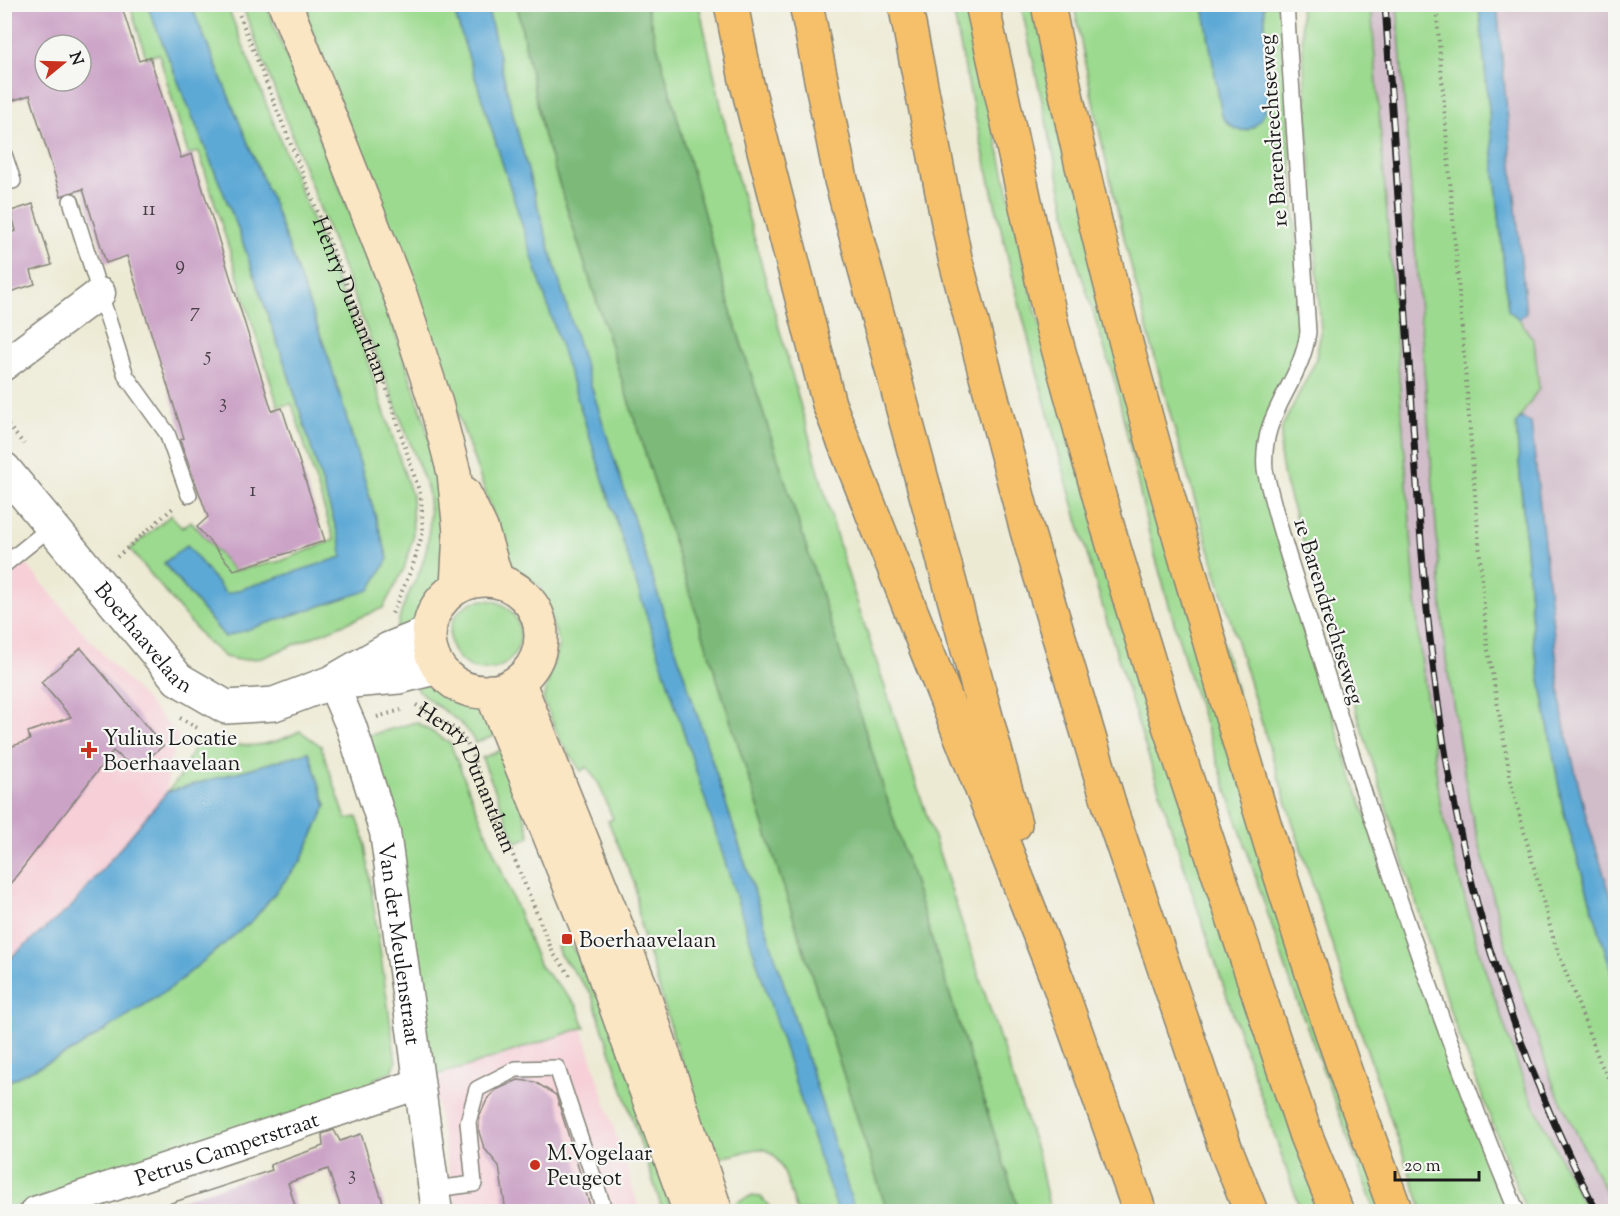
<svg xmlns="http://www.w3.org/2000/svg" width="1620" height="1216" font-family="'Sorts Mill Goudy',serif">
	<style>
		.built { fill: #f6cfd7 }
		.industrial { fill: #d1bdc9 }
		.green { fill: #9cda8f; stroke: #5c7b56; stroke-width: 1.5 }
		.forest { fill: #7dba7a; stroke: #4c6b4b; stroke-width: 1.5 }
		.water { fill: #5da9d5; stroke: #3c6278; stroke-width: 1.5 }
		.building { fill: #cba3c6; fill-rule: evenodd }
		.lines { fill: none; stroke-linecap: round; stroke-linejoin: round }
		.service-casing { stroke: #848378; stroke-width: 18 }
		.minor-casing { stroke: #848378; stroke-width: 33 }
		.tertiary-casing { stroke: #848378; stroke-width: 36 }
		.secondary-casing { stroke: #848378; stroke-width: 36 }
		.motorway-casing { stroke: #848378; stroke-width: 36 }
		.path { stroke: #848378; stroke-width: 4; stroke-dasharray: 1.5 4.5; stroke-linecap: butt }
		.service { stroke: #fff; stroke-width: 15 }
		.minor { stroke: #fff; stroke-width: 30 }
		.tertiary { stroke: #fff; stroke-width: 33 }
		.secondary { stroke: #fbe6c4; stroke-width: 33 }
		.motorway { stroke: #f6c06b; stroke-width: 33 }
		.rail-casing { stroke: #1c1c1c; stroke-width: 7 }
		.rail { stroke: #f6f6f2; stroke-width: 4.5; stroke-dasharray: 14; stroke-linecap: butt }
		.poi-dot { fill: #c8321e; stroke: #f6f6f2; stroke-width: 2 }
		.labels { text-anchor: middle; stroke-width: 4.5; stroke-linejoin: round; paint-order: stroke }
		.number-label { font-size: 20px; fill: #483e46 }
		.street-label { font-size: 22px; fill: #1c1c1c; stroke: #f6f6f2 }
		.poi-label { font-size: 22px; fill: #1c1c1c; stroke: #f6f6f2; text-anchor: start }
	</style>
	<rect width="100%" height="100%" fill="#f6f6f2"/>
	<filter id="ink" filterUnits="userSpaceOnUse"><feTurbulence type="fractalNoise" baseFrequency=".0167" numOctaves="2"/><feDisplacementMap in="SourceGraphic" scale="12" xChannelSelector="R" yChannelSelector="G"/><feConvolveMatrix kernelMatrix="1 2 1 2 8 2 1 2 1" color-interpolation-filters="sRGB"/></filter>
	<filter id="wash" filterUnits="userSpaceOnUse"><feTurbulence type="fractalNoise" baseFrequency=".008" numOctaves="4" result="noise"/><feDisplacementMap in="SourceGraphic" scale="24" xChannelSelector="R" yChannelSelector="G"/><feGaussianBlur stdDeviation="1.35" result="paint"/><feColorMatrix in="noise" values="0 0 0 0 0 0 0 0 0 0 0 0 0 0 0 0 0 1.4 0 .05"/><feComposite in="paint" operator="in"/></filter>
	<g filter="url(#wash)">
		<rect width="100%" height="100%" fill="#edead4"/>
		<!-- built -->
		<path class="built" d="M4 537 87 637 179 736 169 764 167 792 66 911 5 962Z
			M582 1028 640 1211H456L432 1079Z"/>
		<!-- industrial -->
		<path class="industrial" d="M1371 5H1397L1446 660 1470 808 1505 943 1554 1087 1615 1211H1586L1526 1088 1480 955 1441 810 1419 641Z
			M1497 5H1615V909L1587 820 1563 721 1531 422 1521 418 1539 388 1534 341 1519 319 1526 313Z"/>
		<!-- green -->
		<path class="green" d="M130 5H147L237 226 289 376 341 543 343 557 226 594 187 545 164 563 225 637 388 558 330 362 274 206 191 5H227L365 353 412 496 413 538 404 569 383 608 262 658 239 660 225 657 205 640 130 549 171 515 182 528 191 521 234 571 281 561 334 540 292 404 278 406 199 152 188 154 159 54 146 57Z
			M242 5H266L382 292 424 419 435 459 445 511 442 579 417 618 397 633C399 612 406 599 415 581 430 552 432 521 428 490Z
			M301 5H452L838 1211H797C790 1194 782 1145 758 1149 745 1151 734 1156 721 1157L711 1150 703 1136 640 924 635 885 608 821 613 819 599 784 587 767 581 771 560 740 543 699 559 644 540 586 512 567 410 280Z
			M487 5H517L543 133 887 1211H855C792 1005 725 800 658 595 595 400 531 205 487 5Z
			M646 5H699L734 165 843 559 1039 1159 1050 1211H1019L732 315Z
			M952 5H966L1035 308 1321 1211H1301C1162 816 1033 416 952 5Z
			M1021 5H1037L1388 1211H1375L1290 981 1191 682 1150 538 1116 385 1076 258Z
			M1074 5H1203L1222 116 1269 95 1264 5H1281L1301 318C1301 328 1301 341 1298 351 1285 394 1255 415 1259 464L1341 743 1450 1065 1506 1211H1423C1355 1021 1293 828 1235 635 1172 428 1113 218 1074 5Z
			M1300 5H1371L1419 641 1441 810 1480 955 1526 1088 1586 1211H1526L1451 1014 1285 483 1280 454 1282 427 1315 362 1321 333Z
			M1397 5H1479L1508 310 1519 319 1534 341 1539 388 1516 424 1533 639 1563 810 1615 983V1211L1554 1087 1505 943 1470 808 1446 660Z
			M450 635a35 35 0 1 1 70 0a35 35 0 1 1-70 0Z
			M413 684H433L475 705 484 712 497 735 475 743C462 715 431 708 413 684Z
			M416 722 450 743 540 966 577 1006 585 1027 463 1068 431 1076 367 736Z
			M300 731 321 746 346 819 357 817 364 838 396 1062 392 1072 374 1079 376 1086 5 1210V1083L76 1049 172 987 253 920 301 861 326 806 309 752 167 792 180 777 198 739C241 746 260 752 300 731Z
			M503 749 511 766 530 837 516 842 482 758Z
			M569 942 604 997 661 1172 671 1211H663L591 993 560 955 557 947Z
			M751 1196 761 1197 773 1211 731 1212 738 1201Z"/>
		<!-- forest -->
		<path class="forest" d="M517 5H646L732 315 1019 1211H887L543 133Z"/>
		<!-- water -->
		<path class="water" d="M147 5H191L274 206 330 362 388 559 370 590 225 637 164 563 187 545 226 594 342 557 341 544 289 376 237 226Z
			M452 5H487C531 205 595 400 658 595 725 800 792 1005 855 1211H838L818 1154Z
			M1203 5H1264L1269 95C1266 123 1243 147 1222 116Z
			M1479 5H1497L1526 313 1519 319 1508 310Z
			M1521 418 1531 422 1563 720 1587 820 1615 909V983L1563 810 1533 639 1516 423Z
			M309 752 326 806 301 861 253 920 172 987 76 1049 5 1083V962L71 907 167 792Z"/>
		<g id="blocks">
			<!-- building -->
			<path class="building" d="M4 4H121L139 61 150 57 181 158 192 154 272 411 282 408 325 541 234 570 197 527 208 517 180 440 184 438 127 256 106 263 83 189 61 196 30 95 8 102 4 90ZM45 45H81V81H45Z
				M33 204 52 265 31 271 35 284 4 294V235L16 231 11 211Z
				M81 648 163 746 139 766 132 759 128 763 113 751 4 892V749L30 740 28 732 71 717 41 682Z
				M518 1080 535 1082 556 1095 592 1212H506L499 1166 484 1148 479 1132V1117L488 1098 496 1090Z
				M334 1130 340 1141 361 1134 386 1212H342L328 1169 288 1183 297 1212H160L159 1207 272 1170 270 1165 323 1146 322 1134Z"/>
		</g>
	</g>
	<g filter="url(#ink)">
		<use href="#blocks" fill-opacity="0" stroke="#848378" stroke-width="1.5"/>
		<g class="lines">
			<defs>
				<path id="service" d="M1286 4 1308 332C1301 386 1260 411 1265 470 1281 541 1307 612 1329 682 1384 862 1445 1038 1517 1212
					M4 154 13 181
					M71 201 126 376 167 433 189 495
					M4 565 51 527
					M435 1189 474 1184 468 1122 477 1089 516 1069 557 1068 605 1212"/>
				<g id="minor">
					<path d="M4 365 100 293"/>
					<path id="s3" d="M332 682 351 726 385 832 437 1212"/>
					<path id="s4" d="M35 1212 418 1084"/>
				</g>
				<g id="tertiary">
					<path id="s5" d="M4 469 178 679 226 707 274 704 332 682 389 649 429 633"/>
					<path d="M340 682 399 677 438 667"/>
				</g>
				<path id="secondary" d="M285 4 401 297 436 404 454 473 460 532 457 587
					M464 493 481 528 497 581
					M429 636a56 56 0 1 1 112 0a56 56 0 1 1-112 0Z
					M518 681 642 990 716 1212
					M491 691 588 930 690 1212"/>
				<path id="motorway" d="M731 4 746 80 829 404 1057 979 1140 1212
					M806 4 841 180 1015 824
					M905 4 955 258 1027 531 1114 820 1225 1147 1251 1212
					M982 4 1053 330 1108 528 1163 708 1306 1136 1337 1212
					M1048 4C1083 191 1133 374 1185 556 1248 777 1315 996 1396 1212"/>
			</defs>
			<!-- service casing -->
			<use href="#service" class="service-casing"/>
			<!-- minor casing -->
			<use href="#minor" class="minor-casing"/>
			<!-- tertiary casing -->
			<use href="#tertiary" class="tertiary-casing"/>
			<!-- secondary casing -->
			<use href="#secondary" class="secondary-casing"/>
			<!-- motorway casing -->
			<use href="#motorway" class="motorway-casing"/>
			<!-- path -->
			<g class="path">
				<path id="s1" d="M235 4 381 371 421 497 423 532 412 568 392 614"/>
				<path d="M1436 4 1487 644 1512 787 1554 941 1600 1062 1616 1093"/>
				<path d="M4 421 24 444"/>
				<path d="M117 557 173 508"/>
				<path id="s2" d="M416 705 457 730 467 743 553 953 572 978"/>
				<path d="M377 717 401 710"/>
				<path d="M180 718 199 729"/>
			</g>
			<!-- service -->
			<use href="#service" class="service"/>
			<!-- minor -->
			<use href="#minor" class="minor"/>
			<!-- tertiary -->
			<use href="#tertiary" class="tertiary"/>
			<!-- secondary -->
			<use href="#secondary" class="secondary"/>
			<!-- motorway -->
			<use href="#motorway" class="motorway"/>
			<defs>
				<path id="rail" d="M1385 4C1395 139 1403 273 1412 407 1421 560 1432 714 1467 863 1495 984 1540 1102 1597 1212"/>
			</defs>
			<!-- rail casing -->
			<use href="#rail" class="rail-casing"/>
			<!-- rail -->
			<use href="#rail" class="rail"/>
		</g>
	</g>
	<!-- markers -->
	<g class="poi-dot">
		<path d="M86 741h6v6h6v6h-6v6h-6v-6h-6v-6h6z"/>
		<rect x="561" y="933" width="12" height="12" rx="3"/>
		<circle cx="535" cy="1165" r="6"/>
	</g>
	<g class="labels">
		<!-- number labels -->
		<g class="number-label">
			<text x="149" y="215">11</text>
			<text x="180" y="270">9</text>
			<text x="195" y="317">7</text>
			<text x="208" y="361">5</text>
			<text x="223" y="408">3</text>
			<text x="253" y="496">1</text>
			<text x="352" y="1180">3</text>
		</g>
		<!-- street labels -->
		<g class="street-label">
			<text transform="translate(1272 131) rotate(-94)" y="8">1e Barendrechtseweg</text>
			<text dy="8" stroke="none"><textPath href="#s1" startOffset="318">Henry Dunantlaan</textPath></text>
			<text transform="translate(1330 611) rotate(73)" y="8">1e Barendrechtseweg</text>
			<text dy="8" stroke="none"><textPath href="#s5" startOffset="219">Boerhaavelaan</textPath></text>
			<text dy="8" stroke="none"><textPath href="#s2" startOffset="93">Henry Dunantlaan</textPath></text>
			<text dy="8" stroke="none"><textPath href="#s3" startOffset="272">Van der Meulenstraat</textPath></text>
			<text dy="8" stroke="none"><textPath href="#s4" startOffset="202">Petrus Camperstraat</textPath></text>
		</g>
		<!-- poi labels -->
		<g class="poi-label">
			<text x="103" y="745">Yulius Locatie<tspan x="103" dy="25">Boerhaavelaan</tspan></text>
			<text x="579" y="947">Boerhaavelaan</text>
			<text x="547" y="1160">M.Vogelaar<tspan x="547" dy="25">Peugeot</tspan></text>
		</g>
	</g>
	<!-- margin -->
	<rect width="1620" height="1216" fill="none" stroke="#f6f6f2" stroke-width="24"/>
	<!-- north arrow -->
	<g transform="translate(63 63) rotate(71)"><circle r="28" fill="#f6f6f2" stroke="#9f9f9c" stroke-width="1.5"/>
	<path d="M0-4.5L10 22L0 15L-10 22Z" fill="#c8321e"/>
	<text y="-9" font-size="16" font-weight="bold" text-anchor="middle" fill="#1c1c1c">N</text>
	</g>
	<!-- scale -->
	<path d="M1395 1171v9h84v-9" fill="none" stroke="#1c1c1c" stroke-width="3"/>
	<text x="1404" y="1171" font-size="18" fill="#1c1c1c" stroke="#f6f6f2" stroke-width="4.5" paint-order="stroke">20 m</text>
</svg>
